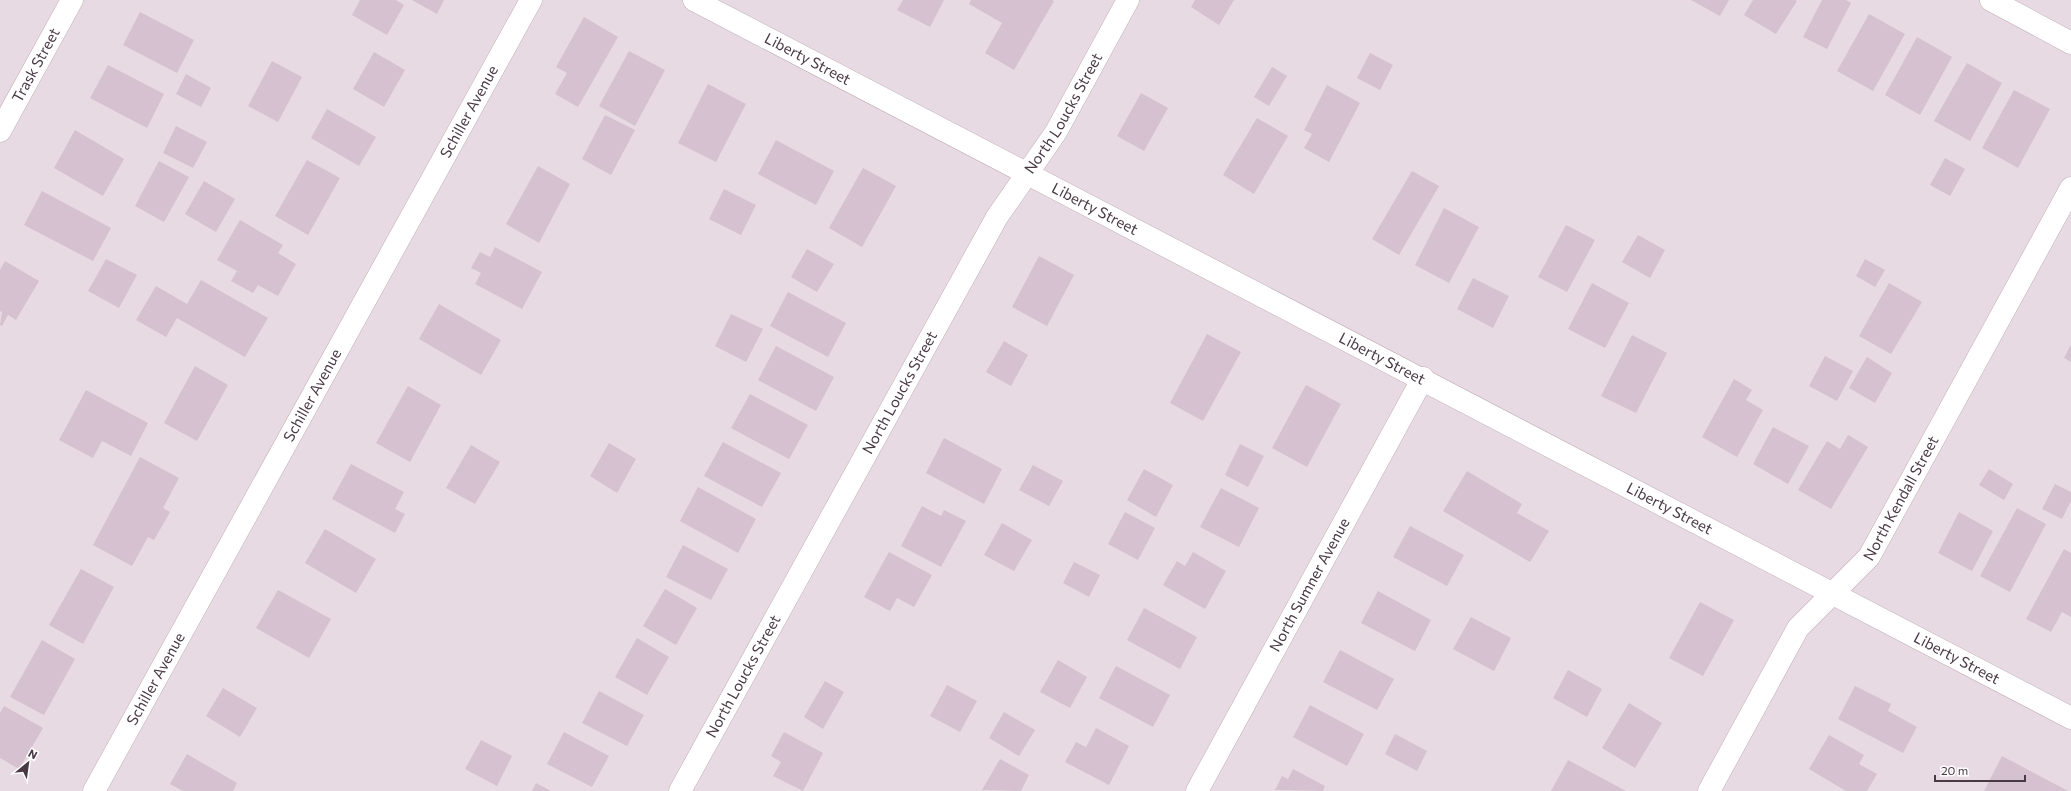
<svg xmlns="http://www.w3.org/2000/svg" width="2071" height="791" font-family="Commissioner,sans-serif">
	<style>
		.residential { fill: #e8dae2 }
		.building { fill: #d5c1cf }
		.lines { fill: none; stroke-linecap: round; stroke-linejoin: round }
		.street-casing { stroke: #c0aeba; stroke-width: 23 }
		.street { stroke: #fff; stroke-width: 22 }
		.labels { text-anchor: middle; stroke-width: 4; stroke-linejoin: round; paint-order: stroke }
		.street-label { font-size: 15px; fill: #483944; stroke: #fff }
	</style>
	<rect width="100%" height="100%" fill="#f4ebf1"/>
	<!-- residential -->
	<path class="residential" d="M0 0H2071V791H0Z"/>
	<!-- building -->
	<path class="building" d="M360 0H396L404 5 387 35 352 15Z
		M412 0H444L437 14Z
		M903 0H944L930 27 897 10Z
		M971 0H1052L1054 1 1014 70 985 53 1002 23 969 4Z
		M1195 0H1234L1219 25 1191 7Z
		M1691 0H1729L1720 16Z
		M1753 0H1795L1797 1 1776 34 1744 15Z
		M1822 0H1846L1851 3 1827 49 1803 37Z
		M140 12 194 40 177 73 123 45Z
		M1869 14 1905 34 1873 91 1837 71Z
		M584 17 618 37 578 107 555 94 567 73 556 67Z
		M1917 37 1952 57 1920 115 1885 95Z
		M629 51 665 70 635 126 599 106Z
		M374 52 405 70 384 107 353 89Z
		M1370 53 1393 65 1380 90 1357 78Z
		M272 61 302 77 278 122 248 106Z
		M1967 63 2002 83 1970 141 1934 121Z
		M108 65 164 94 147 128 90 98Z
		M1272 67 1287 76 1269 106 1254 97Z
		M186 74 211 88 201 107 176 94Z
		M708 84 746 104 716 162 678 143Z
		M1327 85 1360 103 1329 162 1304 148 1312 134 1304 130Z
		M2014 90 2050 109 2018 168 1982 148Z
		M1141 93 1168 108 1144 151 1117 136Z
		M327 109 376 137 359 166 311 138Z
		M605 115 635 130 611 175 582 159Z
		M1257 118 1288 136 1254 194 1223 175Z
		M176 126 207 142 193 168 163 153Z
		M75 130 124 159 103 196 54 168Z
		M776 140 834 171 816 205 758 174Z
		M1945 158 1965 169 1950 196 1930 185Z
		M307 160 340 178 308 235 275 216Z
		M159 161 189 177 164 222 135 206Z
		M538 166 570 184 539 243 506 224Z
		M863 168 896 186 862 247 829 228Z
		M1412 171 1439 186 1399 255 1372 239Z
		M204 181 235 199 216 232 185 214Z
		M724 189 756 205 741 235 709 219Z
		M42 191 111 228 93 261 24 225Z
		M1444 208 1479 227 1449 283 1415 265Z
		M240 220 283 245 278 253 296 264 278 296 258 285 253 293 231 281 237 271 217 260Z
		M1566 225 1595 240 1567 292 1538 277Z
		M1638 235 1665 250 1650 278 1622 262Z
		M495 247 542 272 522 309 475 284 481 273 471 268 480 252 490 257Z
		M807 249 834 264 817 292 791 277Z
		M1039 256 1074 275 1047 326 1012 307Z
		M106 259 137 275 119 308 88 291Z
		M1865 259 1885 270 1875 287 1856 276Z
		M5 261 39 281 16 320 8 315 2 326 0 325 2 312 0 311V270Z
		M1473 278 1509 296 1493 328 1457 309Z
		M201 280 268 318 245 357 177 318 166 337 136 320 156 286 187 304Z
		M1592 283 1629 303 1605 348 1568 329Z
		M1889 283 1922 302 1891 354 1859 336Z
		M788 292 846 323 828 357 770 326Z
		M439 304 501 340 481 375 419 339Z
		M731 314 763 329 746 362 715 346Z
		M1207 334 1241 352 1203 421 1170 403Z
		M1632 335 1667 353 1636 413 1601 396Z
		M1004 341 1028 355 1011 386 986 372Z
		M2071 344V362L2064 358Z
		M776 346 834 377 816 411 758 380Z
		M1825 356 1853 371 1837 401 1809 386Z
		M1867 357 1892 373 1875 403 1849 388Z
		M195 366 228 385 197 441 164 423Z
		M1734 379 1752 390 1746 400 1763 410 1737 457 1702 437Z
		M1306 385 1341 404 1307 467 1272 448Z
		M408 386 441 405 410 462 376 443Z
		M86 390 148 423 131 456 102 441 93 458 59 440Z
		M750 394 808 425 789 459 731 428Z
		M1773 427 1809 446 1788 484 1753 464Z
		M1848 435 1868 447 1831 509 1798 490 1827 441 1840 449Z
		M944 438 1002 469 984 504 926 473Z
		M723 442 781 473 762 507 704 476Z
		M609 443 636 459 617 493 590 476Z
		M1240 444 1264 456 1248 487 1225 475Z
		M471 445 500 462 475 504 446 488Z
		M140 457 179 478 163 508 170 512 154 540 148 537 132 566 93 545Z
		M351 464 404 492 395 509 405 514 395 533 332 499Z
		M1033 465 1063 481 1049 506 1019 490Z
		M1144 469 1173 485 1156 517 1127 500Z
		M1989 469 2013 484 2004 500 1979 485Z
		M1467 471 1522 504 1517 513 1549 531 1530 562 1443 511Z
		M2055 484 2071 492V501L2062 519 2042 509Z
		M698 487 756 519 738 553 680 521Z
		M1221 488 1259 508 1239 547 1200 527Z
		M922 506 941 516 944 510 966 521 941 567 901 546Z
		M2017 508 2046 524 2010 592 1980 576Z
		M1125 512 1155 528 1138 560 1108 544Z
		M1959 512 1993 531 1972 571 1938 553Z
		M1002 523 1032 540 1014 571 984 555Z
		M1410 526 1464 555 1447 586 1393 557Z
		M325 529 376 559 356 593 305 563Z
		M683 545 728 569 711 600 666 577Z
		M2064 549 2071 553V617L2062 612 2051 632 2026 619Z
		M889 552 932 575 914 607 897 598 890 611 864 597Z
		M1193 552 1226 571 1205 609 1163 585 1177 561 1185 566Z
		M1074 562 1100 575 1089 597 1063 583Z
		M81 569 114 587 83 644 49 625Z
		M665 589 697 608 676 645 643 626Z
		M278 590 331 619 309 658 256 628Z
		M1378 591 1431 620 1415 651 1361 623Z
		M1700 602 1734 620 1703 676 1669 658Z
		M1144 608 1197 637 1180 669 1127 640Z
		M1471 617 1511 638 1494 671 1453 649Z
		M637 638 669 657 647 695 615 677Z
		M42 640 75 659 44 715 10 697Z
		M1340 650 1394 679 1377 710 1323 682Z
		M1058 660 1087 677 1070 708 1040 692Z
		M1116 666 1170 695 1153 727 1099 698Z
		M1568 670 1602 689 1587 717 1553 698Z
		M825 681 844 692 823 729 804 717Z
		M947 685 977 701 960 732 930 716Z
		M1855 686 1891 704 1888 711 1917 727 1903 753 1838 719Z
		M223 688 257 708 240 737 206 716Z
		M599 691 644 715 627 746 582 723Z
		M1629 703 1662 723 1635 768 1602 748Z
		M1310 705 1364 734 1347 766 1293 737Z
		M4 706 43 728 19 769 0 758V713Z
		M1004 712 1035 730 1019 756 989 738Z
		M1096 728 1129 746 1109 785 1065 762 1076 742 1086 747Z
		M564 732 609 756 592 787 547 764Z
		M784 732 823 753 803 791 773 776 781 762 771 756Z
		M1395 734 1427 751 1417 771 1385 754Z
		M1829 735 1864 755 1859 764 1877 774 1867 791H1846L1809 769Z
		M481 740 512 756 497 786 465 769Z
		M187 754 237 783 233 791H183L170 784Z
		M2002 756 2068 791H1984Z
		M1000 759 1029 775 1021 791 982 790Z
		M1568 760 1626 791H1551Z
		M1293 769 1325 786 1323 791 1275 790 1282 776 1288 779Z
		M536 783 551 791H532Z"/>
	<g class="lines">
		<defs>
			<g id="street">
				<path id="s1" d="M694 0 2071 718"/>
				<path d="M1991 0 2071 43"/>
				<path id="s2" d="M0 131 72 0"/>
				<path id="s3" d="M94 791 531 0"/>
				<path id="s4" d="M680 791 997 217 1056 132 1128 0"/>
				<path id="s5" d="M1197 791 1423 378"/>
				<path id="s6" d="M1709 791 1798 628 1869 557 2071 188"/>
			</g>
		</defs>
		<!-- street casing -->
		<use href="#street" class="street-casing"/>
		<!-- street -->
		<use href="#street" class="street"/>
	</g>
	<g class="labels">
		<!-- street labels -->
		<g class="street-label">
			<text dy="5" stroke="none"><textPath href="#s1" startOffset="128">Liberty Street</textPath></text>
			<text dy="5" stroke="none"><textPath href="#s2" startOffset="75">Trask Street</textPath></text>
			<text dy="5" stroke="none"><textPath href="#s3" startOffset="776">Schiller Avenue</textPath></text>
			<text dy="5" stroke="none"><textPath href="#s4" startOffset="779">North Loucks Street</textPath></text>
			<text dy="5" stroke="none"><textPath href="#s1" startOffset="452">Liberty Street</textPath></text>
			<text dy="5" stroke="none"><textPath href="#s1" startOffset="776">Liberty Street</textPath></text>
			<text dy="5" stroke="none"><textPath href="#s4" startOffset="455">North Loucks Street</textPath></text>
			<text dy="5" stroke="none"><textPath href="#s3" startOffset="452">Schiller Avenue</textPath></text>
			<text dy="5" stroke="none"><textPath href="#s6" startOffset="353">North Kendall Street</textPath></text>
			<text dy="5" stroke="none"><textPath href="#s1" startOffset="1100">Liberty Street</textPath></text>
			<text dy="5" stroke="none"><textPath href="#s5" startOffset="235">North Sumner Avenue</textPath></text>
			<text dy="5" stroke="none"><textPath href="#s1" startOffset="1424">Liberty Street</textPath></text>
			<text dy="5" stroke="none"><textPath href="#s4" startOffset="131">North Loucks Street</textPath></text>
			<text dy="5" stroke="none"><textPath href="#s3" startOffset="128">Schiller Avenue</textPath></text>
		</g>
	</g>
	<!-- north arrow -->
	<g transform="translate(28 763) rotate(29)" stroke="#ffffff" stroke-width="3" paint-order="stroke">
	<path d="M0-3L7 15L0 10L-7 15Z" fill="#483944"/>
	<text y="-6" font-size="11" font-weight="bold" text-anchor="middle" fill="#483944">N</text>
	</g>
	<!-- scale -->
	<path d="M1935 775v6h90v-6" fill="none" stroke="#483944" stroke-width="2"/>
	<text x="1941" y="775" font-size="12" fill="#483944" stroke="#ffffff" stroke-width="3" paint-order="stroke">20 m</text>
</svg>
